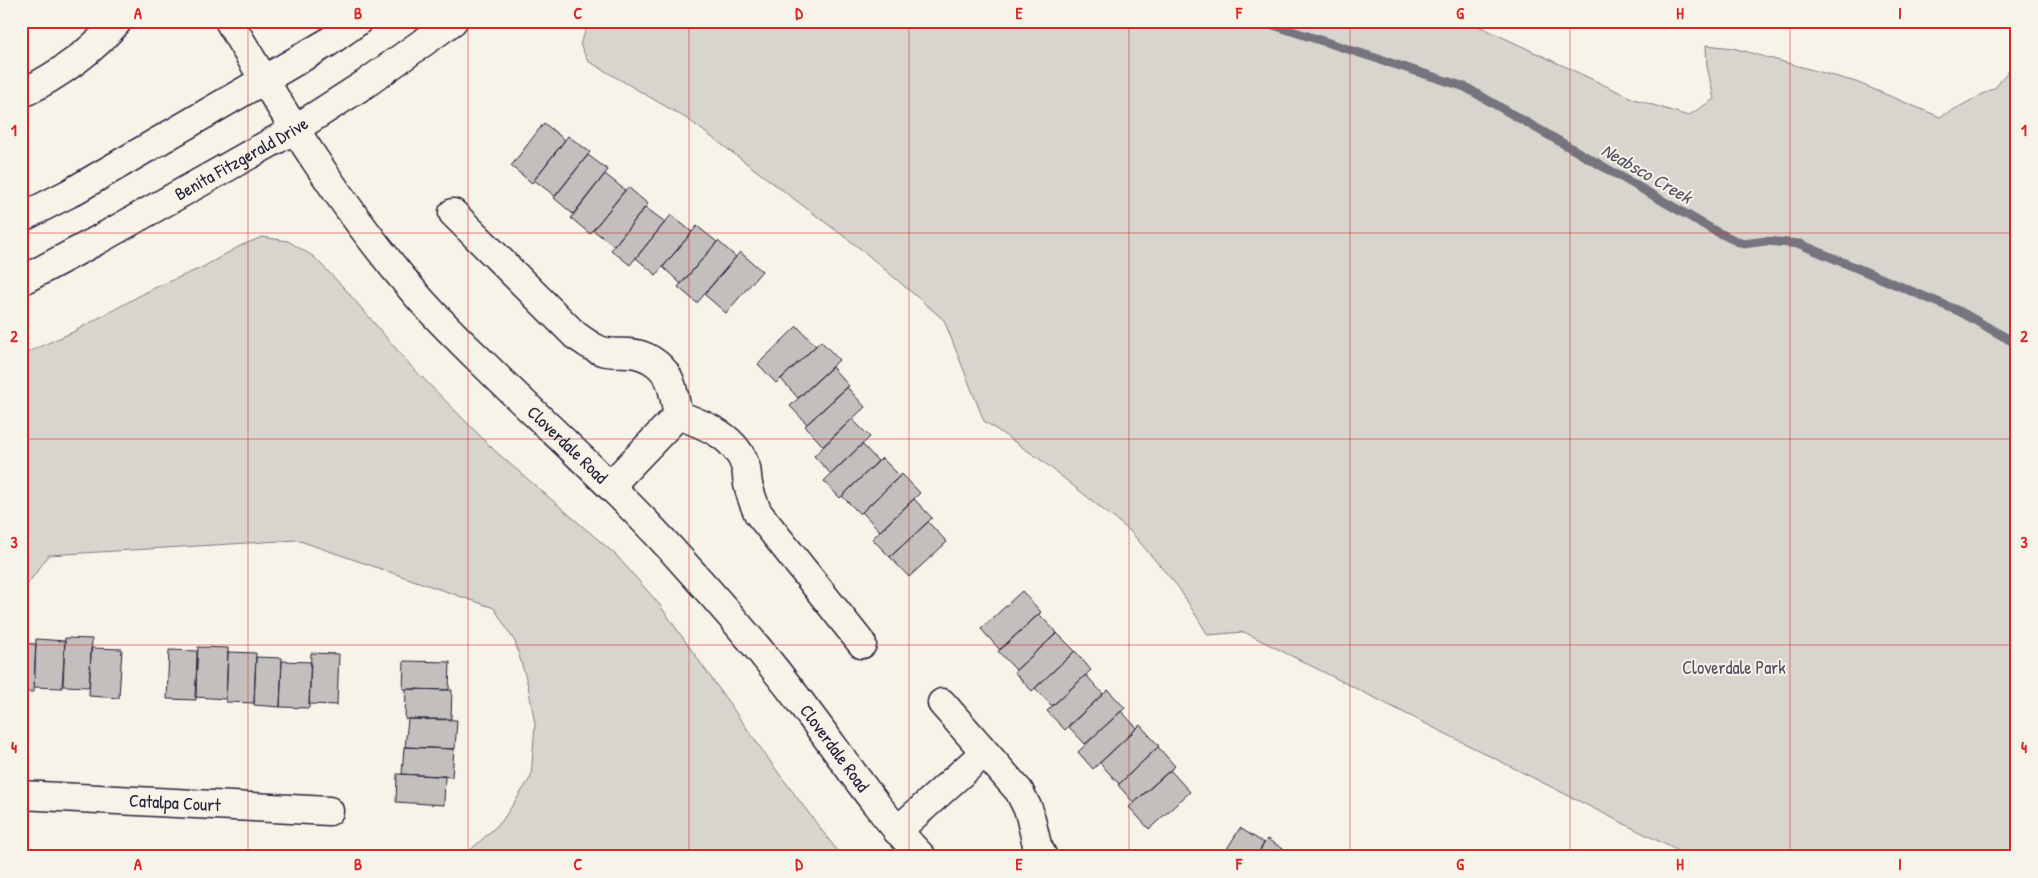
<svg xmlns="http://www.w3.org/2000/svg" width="2038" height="878" font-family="'Patrick Hand',sans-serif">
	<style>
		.green { fill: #d8d5cf; stroke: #7d7c85 }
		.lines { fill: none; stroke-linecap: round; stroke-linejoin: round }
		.stream { stroke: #76747f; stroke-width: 9 }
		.building { fill: #c2bfbd; stroke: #22223b }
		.minor-casing { stroke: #22223b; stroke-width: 31 }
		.major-casing { stroke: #22223b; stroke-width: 31 }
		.minor { stroke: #f7f3e8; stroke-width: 28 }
		.major { stroke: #f7f3e8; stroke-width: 28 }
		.grid { fill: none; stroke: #d62828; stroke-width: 1; stroke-opacity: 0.55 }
		.labels { text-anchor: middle; stroke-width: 4; stroke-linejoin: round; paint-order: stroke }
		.street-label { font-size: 18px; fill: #22223b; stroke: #f7f3e8 }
		.park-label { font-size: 18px; fill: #504f60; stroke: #f7f3e8 }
		.water-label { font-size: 19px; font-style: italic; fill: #535263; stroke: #f7f3e8 }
		.neatline { fill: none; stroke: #d62828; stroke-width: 2 }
		.grid-label { font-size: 16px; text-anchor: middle; font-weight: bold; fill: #d62828 }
	</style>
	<rect width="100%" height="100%" fill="#f7f3e8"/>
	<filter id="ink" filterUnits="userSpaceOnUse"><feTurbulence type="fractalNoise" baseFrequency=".02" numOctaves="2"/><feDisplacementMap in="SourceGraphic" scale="10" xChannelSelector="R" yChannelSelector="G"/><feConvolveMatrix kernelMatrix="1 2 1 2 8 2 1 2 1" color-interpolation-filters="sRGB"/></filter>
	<g filter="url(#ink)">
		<!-- green -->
		<path class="green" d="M590 21H1468L1634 99 1688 116 1714 99 1707 66 1706 45 1733 48 1856 82 1940 117 1996 87 2017 59V857H1690L1244 632 1208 635 1179 588 1130 531 1041 460 984 421 944 320 862 250 689 120 588 61 580 44Z
			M262 237 288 241 314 257 345 289 410 365 495 451 616 555 659 604 777 771 842 857H463L502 821 531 777 535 724 528 685 515 642 494 608 297 540 49 555 21 593V355L73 332 152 289 203 267 240 246Z"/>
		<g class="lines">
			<!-- stream -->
			<path class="stream" d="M1261 21 1465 87 1715 231 1743 244 1766 241 1800 244 1961 312 2017 344"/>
		</g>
		<!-- building -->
		<path class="building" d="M544 123 565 140 532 183 511 166Z
			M568 136 590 152 555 196 534 180Z
			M588 155 608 170 573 214 554 198Z
			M605 174 625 190 590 234 571 218Z
			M628 187 648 204 614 246 593 230Z
			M645 207 665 222 630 265 611 250Z
			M671 215 692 232 656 275 636 258Z
			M697 226 717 242 681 284 663 267Z
			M718 241 736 257 697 303 678 287Z
			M740 252 762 271 726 313 704 294Z
			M797 326 816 346 776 383 758 364Z
			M821 341 839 360 798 398 781 379Z
			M832 367 849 386 807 424 790 406Z
			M847 387 865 407 823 446 805 426Z
			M852 419 870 437 831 474 814 456Z
			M862 444 878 461 840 498 824 481Z
			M882 458 900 476 860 514 842 496Z
			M902 474 920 493 880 531 862 512Z
			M914 499 932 518 890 557 872 539Z
			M928 522 947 542 909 577 890 557Z
			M1022 591 1041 612 1000 650 981 629Z
			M1039 614 1057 633 1016 670 998 651Z
			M1057 633 1075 651 1032 691 1014 672Z
			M65 638 92 639 89 687 63 686Z
			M36 639 65 641 62 688 34 687Z
			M21 643 36 644 34 692H21Z
			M198 647 228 648 226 699 195 697Z
			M91 648 122 649 119 698 89 696Z
			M169 650 197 651 196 700 167 699Z
			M1075 651 1091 670 1052 706 1035 688Z
			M228 652 256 653 254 703 226 702Z
			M311 653 339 654 337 705 309 704Z
			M256 657 282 658 280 707 254 705Z
			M282 661 311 662 309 708 280 707Z
			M404 661 450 662 449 690 403 689Z
			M1086 675 1103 694 1065 730 1047 711Z
			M406 689 452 690 451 719H405Z
			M1108 690 1125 708 1085 744 1068 726Z
			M1121 711 1137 728 1093 769 1078 752Z
			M408 719 457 720 455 749 405 747Z
			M1140 725 1159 746 1119 784 1100 763Z
			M404 747 454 749 452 777 402 774Z
			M1158 747 1175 766 1134 803 1118 785Z
			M1170 770 1190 792 1149 829 1129 807Z
			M397 774 445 776 444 805 396 802Z
			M1240 828 1264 843 1256 857H1222Z
			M1267 839 1290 853 1287 857H1256Z
			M1291 850 1301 857H1287Z"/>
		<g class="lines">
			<defs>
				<g id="minor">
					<path id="s1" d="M229 21C284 115 343 209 414 292 441 324 473 353 502 382 565 443 630 502 688 568 730 614 770 661 807 711 845 761 878 812 922 857"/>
					<path d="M21 94C59 75 91 53 118 21"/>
					<path d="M453 213 575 335C584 341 592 348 602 351 612 354 620 352 629 353 645 354 660 363 668 377 674 388 675 403 678 415 706 425 737 437 746 468 747 473 747 478 748 484 750 494 754 504 758 513L862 644"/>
					<path d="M610 486 678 415"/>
					<path d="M942 703 1019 791 1029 811 1037 845 1043 857"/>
					<path id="s2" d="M21 795 329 811"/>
					<path d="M897 831 984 753"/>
				</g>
				<g id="major">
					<path d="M21 218 68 194 327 43 358 21"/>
					<path id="s3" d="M21 281 96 241 295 129 365 84 453 21"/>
				</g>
			</defs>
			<!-- minor casing -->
			<use href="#minor" class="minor-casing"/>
			<!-- major casing -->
			<use href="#major" class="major-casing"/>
			<!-- minor -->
			<use href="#minor" class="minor"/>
			<!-- major -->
			<use href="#major" class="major"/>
		</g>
	</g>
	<!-- grid -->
	<path class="grid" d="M248 21V857M468 21V857M689 21V857M909 21V857M1129 21V857M1350 21V857M1570 21V857M1790 21V857M21 233H2017M21 439H2017M21 645H2017"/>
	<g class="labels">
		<!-- street labels -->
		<g class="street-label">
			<text dy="6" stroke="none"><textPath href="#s3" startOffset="252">Benita Fitzgerald Drive</textPath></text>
			<text dy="6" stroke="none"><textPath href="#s1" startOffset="545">Cloverdale Road</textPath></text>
			<text dy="6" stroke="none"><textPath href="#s1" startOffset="950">Cloverdale Road</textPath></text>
			<text dy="6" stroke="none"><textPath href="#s2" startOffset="154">Catalpa Court</textPath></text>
		</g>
		<!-- park labels -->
		<g class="park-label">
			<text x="1734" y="674">Cloverdale Park</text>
		</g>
		<!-- water labels -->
		<g class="water-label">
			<text transform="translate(1647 173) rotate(30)" y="7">Neabsco Creek</text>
		</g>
	</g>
	<!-- margin -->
	<rect width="2038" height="878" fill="none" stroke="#f7f3e8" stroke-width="55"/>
	<rect x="28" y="28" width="1982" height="822" class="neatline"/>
	<g class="grid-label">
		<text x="138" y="19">A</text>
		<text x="358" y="19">B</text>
		<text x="578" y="19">C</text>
		<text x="799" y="19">D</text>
		<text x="1019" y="19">E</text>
		<text x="1239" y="19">F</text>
		<text x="1460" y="19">G</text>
		<text x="1680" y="19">H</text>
		<text x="1900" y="19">I</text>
		<text x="14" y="136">1</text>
		<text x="2024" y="136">1</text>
		<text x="14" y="342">2</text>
		<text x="2024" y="342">2</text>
		<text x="14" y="548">3</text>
		<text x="2024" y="548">3</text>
		<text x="14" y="753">4</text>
		<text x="2024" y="753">4</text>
		<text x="138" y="870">A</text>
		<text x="358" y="870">B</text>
		<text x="578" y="870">C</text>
		<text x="799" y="870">D</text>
		<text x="1019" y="870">E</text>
		<text x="1239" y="870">F</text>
		<text x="1460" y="870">G</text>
		<text x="1680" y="870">H</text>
		<text x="1900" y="870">I</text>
	</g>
</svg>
